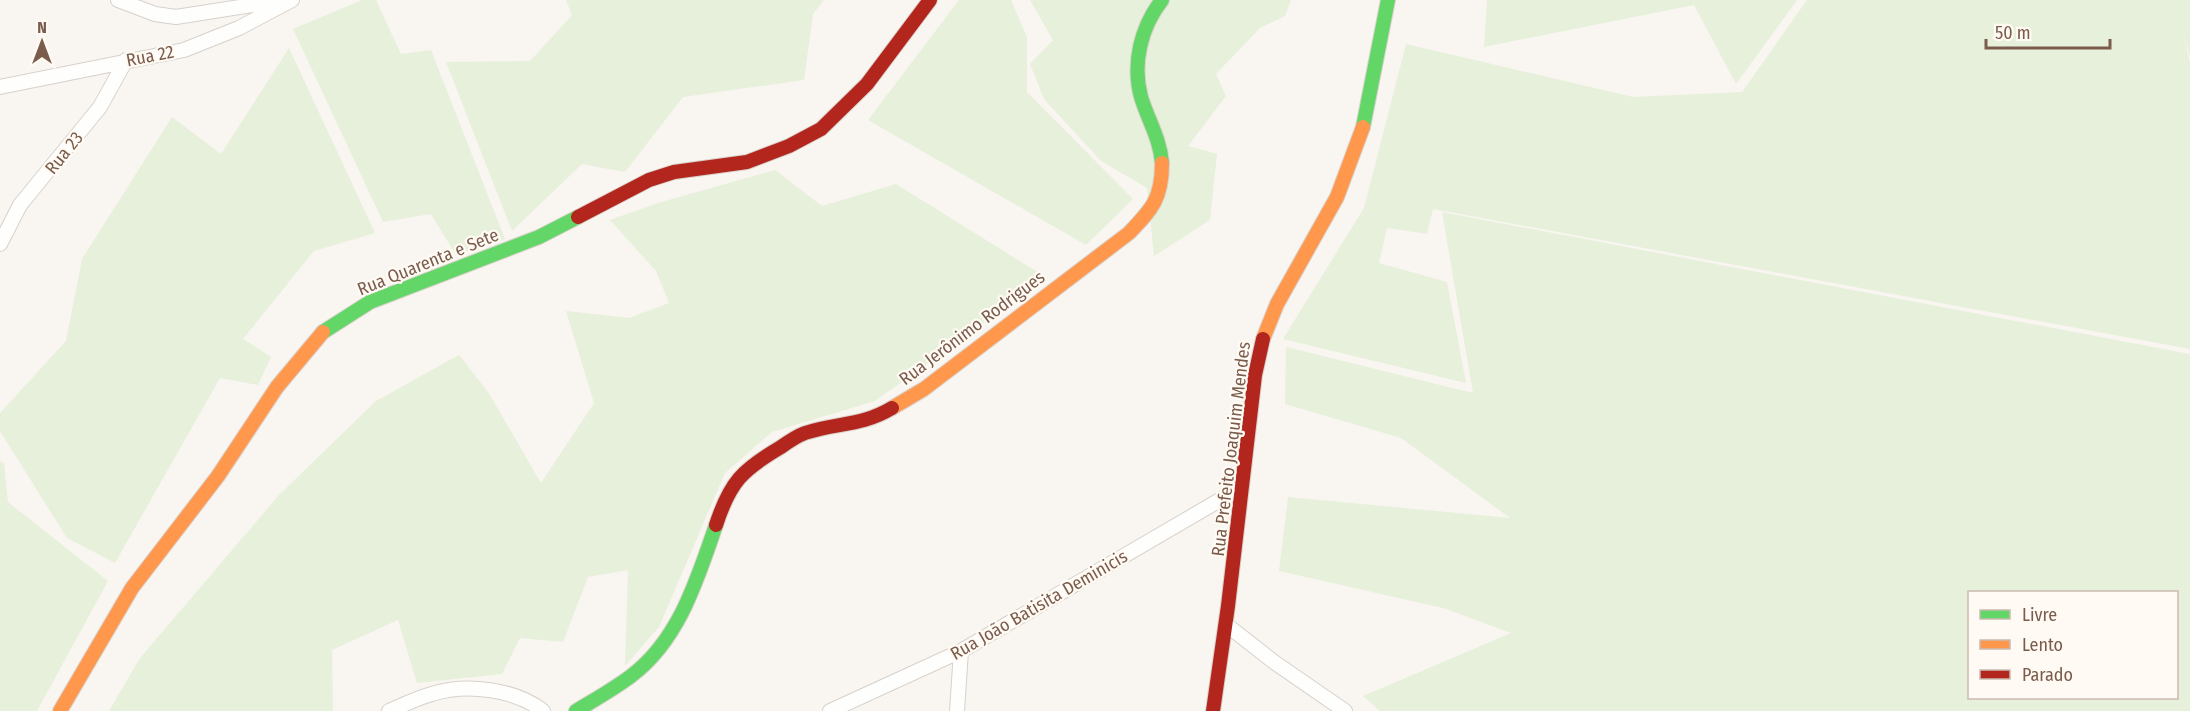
<svg xmlns="http://www.w3.org/2000/svg" width="2190" height="711" font-family="'Fira Sans Condensed',sans-serif">
	<style>
		.green { fill: #e7f0db; fill-rule: evenodd }
		.lines { fill: none; stroke-linecap: round; stroke-linejoin: round }
		.street-casing { stroke: #d7d1cb; stroke-width: 16 }
		.fast-casing { stroke: #d9d2cb; stroke-width: 16 }
		.slow-casing { stroke: #d9d2cb; stroke-width: 16 }
		.jam-casing { stroke: #d9d2cb; stroke-width: 16 }
		.street { stroke: #fefefd; stroke-width: 14 }
		.fast { stroke: #63d668; stroke-width: 14 }
		.slow { stroke: #ff974d; stroke-width: 14 }
		.jam { stroke: #b3261e; stroke-width: 14 }
		.labels { text-anchor: middle; stroke-width: 4.5; stroke-linejoin: round; paint-order: stroke }
		.street-label { font-size: 18px; fill: #7a5c4d; stroke: #fffaf3 }
	</style>
	<rect width="100%" height="100%" fill="#f9f5f0"/>
	<!-- green -->
	<path class="green" d="M362 0H376L401 54 431 50 505 239 456 255 431 214 383 222 293 29Z
		M566 0H824L813 14 804 80 683 97 625 172 582 164 512 231 446 62 530 61 572 15Z
		M959 0H1011L1027 37V92L1133 199 1086 245 868 120Z
		M1030 0H1291L1285 16 1260 28 1216 74 1226 96 1188 146 1217 154 1210 220 1154 256 1147 188 1101 161 1044 99 1030 64 1053 40Z
		M1487 0H1797L1736 84 1694 5 1484 47Z
		M1807 0H2190V57L2184 36 2190 63V349L1433 209 1427 234 1387 228 1379 263 1447 282 1466 383 1283 339 1364 208 1406 44 1633 97 1742 92Z
		M289 48 375 233 314 251 243 339 271 357 258 385 220 378 115 563 67 538 0 431V413L66 341 82 259 172 117 221 154Z
		M775 170 822 206 896 184 1047 278 875 401 772 432 725 473 659 627 625 666 628 570 588 577 563 642 520 638 502 674 417 683 398 620 332 650 333 711H109L140 658 279 495 376 401 459 355 488 392 541 483 594 403 566 311 629 318 669 303 656 271 610 220 658 203Z
		M1442 212 2190 354V711H1380L1363 696 1511 633 1443 608 1279 571 1288 497 1510 518 1401 438 1285 404 1286 347 1473 393ZM1970 592H2176V698H1970Z
		M0 461 4 463 8 502 108 581 37 711H0Z"/>
	<g class="lines">
		<defs>
			<path id="street" d="M118 0 155 14 176 17 284 0
				M0 87 184 50 239 28 292 0
				M0 244 20 205 100 107 126 60
				M1228 626 1274 662 1345 711
				M389 711C403 705 417 698 432 694 466 683 515 689 543 711
				M830 711 961 651 1242 487
				M957 711 961 651"/>
			<path id="fast" d="M1363 127 1388 0
				M1162 163C1160 138 1148 120 1141 97 1132 63 1141 27 1162 0
				M323 332 370 302 539 237 578 217
				M576 711C594 700 614 689 631 676 679 640 697 580 716 525"/>
			<path id="slow" d="M1263 339 1277 304 1337 197 1363 127
				M892 408 924 389 1129 233C1152 209 1162 199 1162 163
				M60 711 132 588 218 476 277 387 323 332"/>
			<path id="jam" d="M578 217 649 180 674 172 747 162 789 146 821 129 867 84 930 0
				M716 525C730 482 742 470 781 447 788 442 797 436 805 433 837 422 860 427 892 408
				M1213 711 1228 606 1255 375 1263 339"/>
		</defs>
		<!-- street casing -->
		<use href="#street" class="street-casing"/>
		<!-- fast casing -->
		<use href="#fast" class="fast-casing"/>
		<!-- slow casing -->
		<use href="#slow" class="slow-casing"/>
		<!-- jam casing -->
		<use href="#jam" class="jam-casing"/>
		<!-- street -->
		<use href="#street" class="street"/>
		<!-- fast -->
		<use href="#fast" class="fast"/>
		<!-- slow -->
		<use href="#slow" class="slow"/>
		<!-- jam -->
		<use href="#jam" class="jam"/>
	</g>
	<g class="labels">
		<!-- street labels -->
		<g class="street-label">
			<text transform="translate(150 56) rotate(-11)" y="6">Rua 22</text>
			<text transform="translate(64 153) rotate(-51)" y="6">Rua 23</text>
			<text transform="translate(428 262) rotate(-22)" y="6">Rua Quarenta e Sete</text>
			<text transform="translate(972 328) rotate(-37)" y="6">Rua Jerônimo Rodrigues</text>
			<text transform="translate(1231 449) rotate(-83)" y="6">Rua Prefeito Joaquim Mendes</text>
			<text transform="translate(1039 605) rotate(-30)" y="6">Rua João Batisita Deminicis</text>
		</g>
	</g>
	<!-- legend -->
	<rect x="1968" y="591" width="210" height="108" fill="#fffaf3" stroke="#cabbb1" stroke-width="1.5"/>
	<rect x="1980" y="610" width="30" height="9" fill="#63d668" stroke="#cabbb1" stroke-width="1.5"/>
	<text x="2022" y="621" font-size="18" fill="#7a5c4d">Livre</text>
	<rect x="1980" y="640" width="30" height="9" fill="#ff974d" stroke="#cabbb1" stroke-width="1.5"/>
	<text x="2022" y="651" font-size="18" fill="#7a5c4d">Lento</text>
	<rect x="1980" y="670" width="30" height="9" fill="#b3261e" stroke="#cabbb1" stroke-width="1.5"/>
	<text x="2022" y="681" font-size="18" fill="#7a5c4d">Parado</text>
	<!-- north arrow -->
	<g transform="translate(42 42)" stroke="#fffaf3" stroke-width="4.5" paint-order="stroke">
	<path d="M0-4.5L10 22L0 15L-10 22Z" fill="#7a5c4d"/>
	<text y="-9" font-size="16" font-weight="bold" text-anchor="middle" fill="#7a5c4d">N</text>
	</g>
	<!-- scale -->
	<path d="M1986 39v9h124v-9" fill="none" stroke="#7a5c4d" stroke-width="3"/>
	<text x="1995" y="39" font-size="18" fill="#7a5c4d" stroke="#fffaf3" stroke-width="4.5" paint-order="stroke">50 m</text>
</svg>
